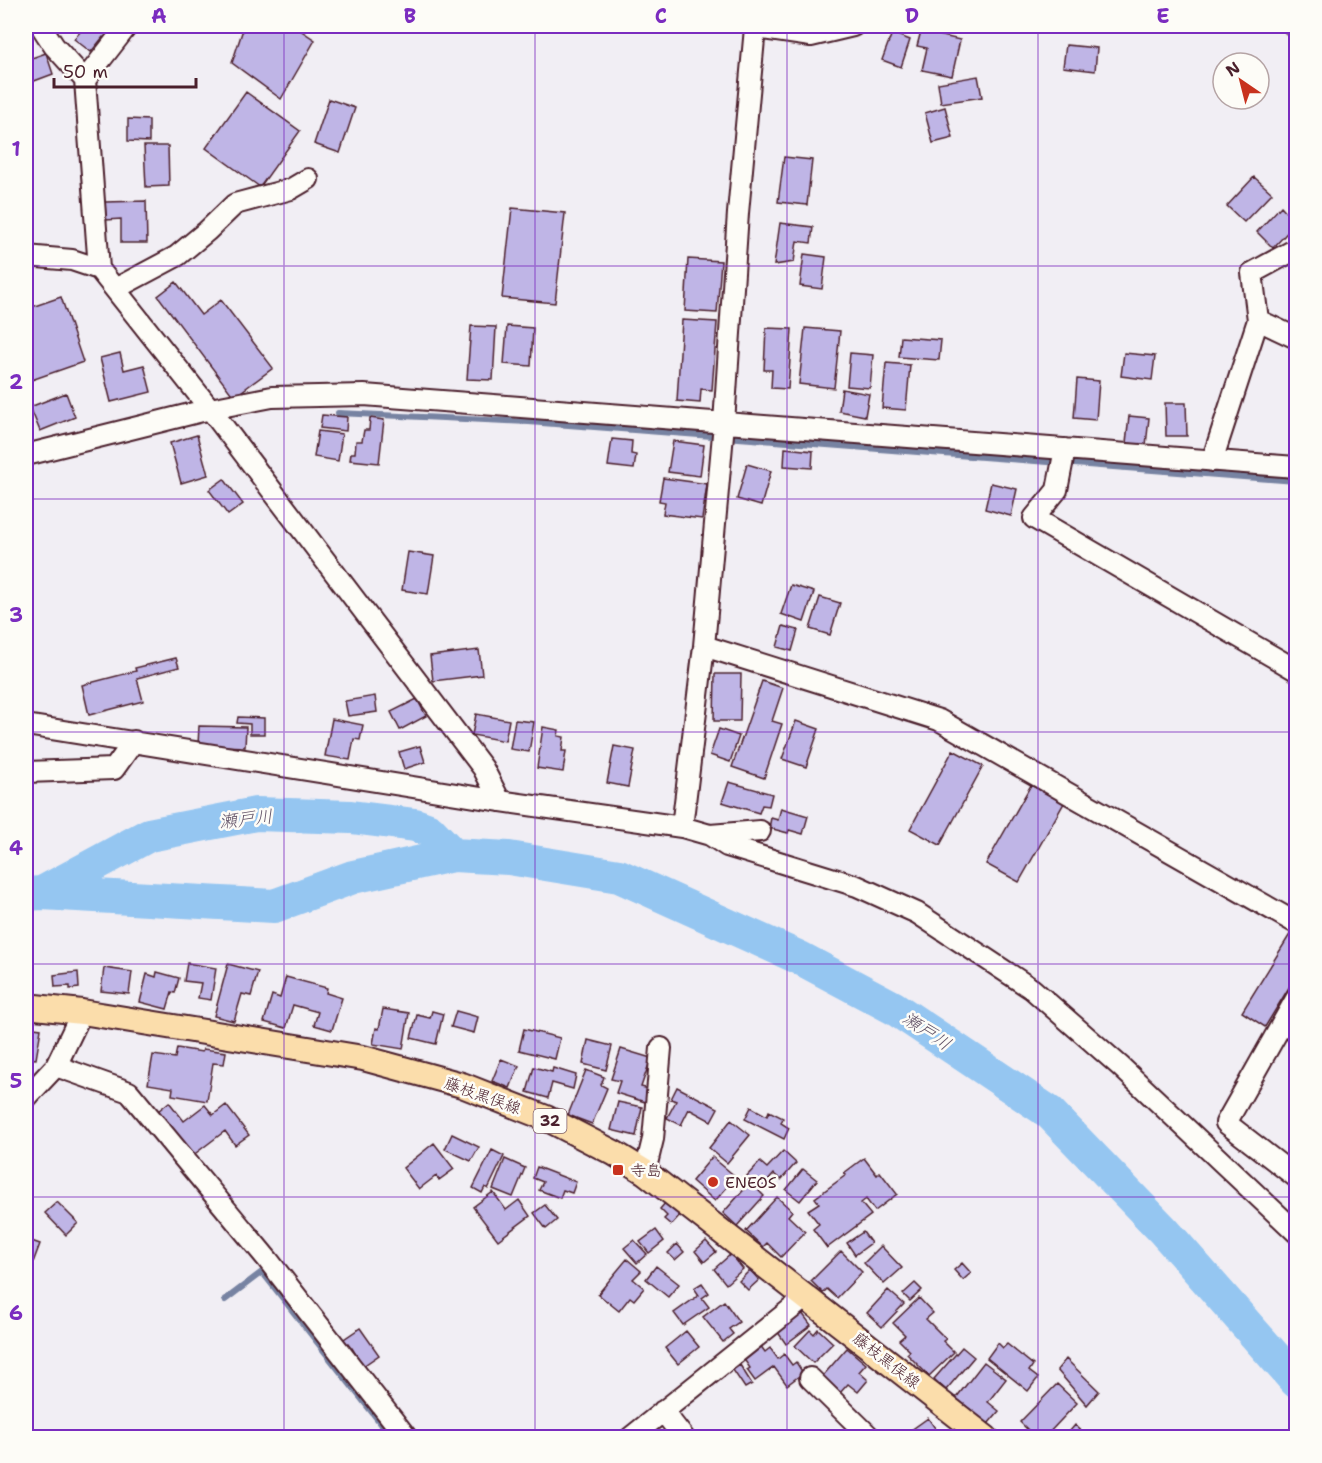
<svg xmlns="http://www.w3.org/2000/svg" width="1322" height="1463" font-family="'Shantell Sans','Klee One',sans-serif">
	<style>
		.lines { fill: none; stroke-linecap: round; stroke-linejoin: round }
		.stream { stroke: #7783a2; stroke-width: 6 }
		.river { stroke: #95c6f1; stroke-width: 34 }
		.building { fill: #bfb5e6; stroke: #4a1f2b; stroke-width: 1.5 }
		.minor-casing { stroke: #4a1f2b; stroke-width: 24 }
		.major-casing { stroke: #4a1f2b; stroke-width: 28 }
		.minor { stroke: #fdfcf7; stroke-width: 20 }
		.major { stroke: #fbddab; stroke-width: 24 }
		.grid { fill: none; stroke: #7b2cbf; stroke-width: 1.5; stroke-opacity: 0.55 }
		.poi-dot { fill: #c8321e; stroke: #fdfcf7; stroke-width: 2 }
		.labels { text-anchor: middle; stroke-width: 5; stroke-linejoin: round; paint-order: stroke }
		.shield { fill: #fdfcf7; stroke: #806168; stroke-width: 1.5 }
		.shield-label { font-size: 15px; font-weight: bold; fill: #4a1f2b }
		.street-label { font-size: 16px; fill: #4a1f2b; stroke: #fdfcf7 }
		.poi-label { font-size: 16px; fill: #4a1f2b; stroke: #fdfcf7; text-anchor: start }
		.water-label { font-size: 18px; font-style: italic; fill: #605166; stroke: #fdfcf7 }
		.neatline { fill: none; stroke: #7b2cbf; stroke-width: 2 }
		.grid-label { font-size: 20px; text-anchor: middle; font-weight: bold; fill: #7b2cbf }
	</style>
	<rect width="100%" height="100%" fill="#f1eef4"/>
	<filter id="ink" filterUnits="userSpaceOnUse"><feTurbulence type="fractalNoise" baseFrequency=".0167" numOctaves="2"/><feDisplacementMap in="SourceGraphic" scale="12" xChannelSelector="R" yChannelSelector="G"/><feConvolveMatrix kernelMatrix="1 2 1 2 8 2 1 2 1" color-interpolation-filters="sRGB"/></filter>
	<g filter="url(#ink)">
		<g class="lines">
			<!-- stream -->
			<path class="stream" d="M338 413 529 422 1296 481
				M225 1300 262 1272 392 1438"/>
			<!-- river -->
			<path class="river" d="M42 893 149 835 256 814 351 817 415 825 429 830 453 855
				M26 894 42 893 274 906 353 877 453 855 509 858 619 876 800 958 894 1008 1049 1112 1164 1231 1296 1381"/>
		</g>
		<!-- building -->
		<path class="building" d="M85 26H116L105 39 103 37 91 52 74 39Z
			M244 26H294L315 40 281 99 232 63Z
			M921 31 960 40 952 76 922 70 927 48 917 46Z
			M892 33 910 40 901 67 882 60Z
			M1066 45 1097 48 1095 71 1063 67Z
			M46 53 53 74 29 83 26 74V55L28 54 29 59Z
			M978 76 982 97 941 103 938 83Z
			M246 92 300 131 260 187 206 148Z
			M329 99 355 108 340 153 314 144Z
			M945 107 953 138 933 143 925 113Z
			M128 119 149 120V142L128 141Z
			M144 146H168L169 186 146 187Z
			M784 157 812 160 807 205 778 202Z
			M1254 177 1272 193 1244 222 1227 206Z
			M146 201 147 243H121V219L106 220 105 202Z
			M1281 206 1296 223 1273 248 1257 232Z
			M512 208 565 213 555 303 502 298Z
			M780 223 813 227 811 243 797 241 794 262 774 265Z
			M804 254 826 257 822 289 800 286Z
			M688 259 721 261 717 313 685 311Z
			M176 282 201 315 221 300 273 368 234 397 158 296Z
			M61 297 83 362 26 382V309Z
			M682 320 717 322 712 390 701 389 700 403 677 401Z
			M471 326 496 327 493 380 467 379Z
			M507 326 533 328 531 366 504 364Z
			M766 328 792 329 788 389 771 388 772 370H764Z
			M805 328 840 331 834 388 799 384Z
			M901 337 941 340 939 360 899 357Z
			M120 353 124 370 144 365 151 392 111 402 100 358Z
			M850 353 873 355 870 388 847 386Z
			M1124 353 1155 356 1152 380 1121 376Z
			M886 363 910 365 906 410 882 408Z
			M1077 379 1099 381 1096 420 1074 418Z
			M842 389 869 394 865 416 839 411Z
			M66 393 75 417 40 431 30 407Z
			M1165 403H1186L1187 436H1166Z
			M322 415 347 417 346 431 320 428Z
			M1129 416 1149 418 1146 445 1126 443Z
			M370 418 384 420 379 463 350 460 351 453H355L356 441H362L364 430H369Z
			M318 431 342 434 338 461 314 457Z
			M197 435 208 475 181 483 170 443Z
			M612 439 632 441 631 454 636 455 634 469 608 466Z
			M673 441 704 445 700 476 668 472Z
			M785 448 813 451 812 468 784 466Z
			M747 464 771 471 761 506 737 499Z
			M663 478 707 484 702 519 663 514 665 502 659 501Z
			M224 479 243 504 228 515 209 490Z
			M991 483 1017 489 1011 516 985 509Z
			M408 552 434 556 428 594 402 590Z
			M791 585 814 592 804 622 781 614Z
			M820 597 840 603 830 635 810 629Z
			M783 626 798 630 792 651 777 647Z
			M479 650 482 675 433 681 430 656Z
			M176 658 179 667 137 678 143 701 89 715 82 685 136 671 135 668Z
			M715 674H741L740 721H714Z
			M762 681 783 688 772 721 782 724 764 778 732 767Z
			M375 696 377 712 348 716 345 701Z
			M417 699 426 716 400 730 391 712Z
			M476 714 509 720 505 741 472 735Z
			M238 717 264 718V734H250V724L237 723Z
			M332 719 363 725 360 740 354 739 350 760 325 756Z
			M515 720 534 722 529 752 510 749Z
			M796 721 819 729 806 767 782 759Z
			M199 726 246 727 245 747 198 745Z
			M543 727 559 730 558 736 564 737 562 751H566L563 772 537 768Z
			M719 729 739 736 730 762 710 755Z
			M420 746 425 762 404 769 399 752Z
			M614 746 635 750 628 787 607 783Z
			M953 750 983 766 940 845 910 829Z
			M729 782 772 794 769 806 762 805 759 813 722 802Z
			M1031 785 1064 803 1019 882 986 864Z
			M781 808 808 816 803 834 789 830 788 833 769 828 771 818 778 820Z
			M1292 931 1296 934V976L1265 1027 1242 1012Z
			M187 963 216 968 211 1000 198 998 201 983 184 981Z
			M228 964 258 972 251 996 242 994 234 1021 214 1016Z
			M104 968 132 972 129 994 101 991Z
			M78 972 79 988 70 989V986L55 987 54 975Z
			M157 972 179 978 175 993 172 992 167 1009 140 1002 147 974 156 977Z
			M286 977 327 988 326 993 342 998 332 1030 314 1025 318 1012 293 1005 286 1028 264 1022 272 995 280 998Z
			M383 1009 409 1013 403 1049 373 1044 376 1028 379 1029Z
			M432 1011 443 1014 436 1044 411 1038 417 1015 430 1018Z
			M456 1011 478 1017 474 1033 451 1027Z
			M1296 1020V1045L1286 1039Z
			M26 1027 41 1029 36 1059 26 1058Z
			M524 1029 560 1038 555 1059 519 1050Z
			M588 1040 612 1046 606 1070 583 1064Z
			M177 1048 202 1052 203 1049 226 1052 224 1064 213 1063 207 1101 172 1095 173 1088 148 1084 153 1055 175 1058Z
			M621 1049 651 1058 641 1087 649 1089 645 1102 616 1093 620 1081 611 1079Z
			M501 1059 519 1066 510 1088 492 1081Z
			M534 1067 552 1072 553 1068 576 1075 573 1089 552 1083 548 1098 527 1092Z
			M586 1070 604 1077 601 1085 607 1088 592 1124 568 1115Z
			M677 1087 718 1108 711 1121 689 1109 681 1125 667 1118 676 1101 671 1099Z
			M169 1102 184 1121 205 1105 213 1115 226 1105 249 1135 235 1145 225 1131 192 1156 158 1111Z
			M618 1102 642 1107 636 1136 611 1130Z
			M751 1107 767 1116 769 1111 783 1118 781 1123 789 1128 784 1139 745 1119Z
			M731 1120 750 1135 727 1163 709 1148Z
			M452 1134 479 1147 471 1161 445 1149Z
			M434 1143 454 1169 439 1180 436 1176 419 1189 403 1168Z
			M492 1150 504 1156 488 1189 485 1187 482 1193 473 1188Z
			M783 1151 796 1163 781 1180 774 1174 759 1191 764 1196 737 1226 723 1213 749 1184 744 1179 760 1162 767 1168Z
			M712 1157 736 1177 715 1201 692 1181Z
			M864 1158 877 1175 880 1172 897 1194 875 1211 866 1199 861 1203 871 1215 827 1248 813 1229 819 1224 808 1210 819 1203 815 1198 846 1175 844 1173Z
			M505 1159 525 1168 513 1197 493 1189Z
			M537 1167 576 1182 572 1193 563 1190 560 1198 539 1190 543 1182 533 1178Z
			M803 1169 817 1180 800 1201 786 1190Z
			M493 1192 506 1210 519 1200 530 1216 498 1240 473 1207Z
			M777 1197 792 1211 788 1216 805 1232 781 1257 767 1243 763 1247 746 1231Z
			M57 1202 78 1223 66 1235 45 1213Z
			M666 1202 680 1215 671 1225 664 1219 667 1216 660 1209Z
			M545 1205 557 1220 546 1229 534 1213Z
			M656 1230 664 1241 649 1253 640 1242Z
			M863 1232 871 1243 855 1255 847 1243Z
			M26 1239 40 1244 29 1273 26 1272Z
			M634 1240 647 1254 637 1263 624 1248Z
			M706 1241 716 1252 704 1262 695 1251Z
			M677 1244 684 1252 675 1260 668 1253Z
			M881 1246 902 1268 884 1284 864 1263Z
			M841 1251 862 1272 837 1298 827 1289 823 1293 811 1281Z
			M731 1254 743 1269 726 1284 714 1269Z
			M627 1259 641 1271 633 1279 644 1288 634 1300 630 1297 619 1311 598 1294Z
			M962 1263 971 1273 963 1280 954 1270Z
			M656 1266 679 1284 668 1297 646 1279Z
			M750 1270 759 1280 748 1290 739 1281Z
			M702 1283 709 1293 702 1298 709 1307 683 1325 674 1313 699 1295 694 1288Z
			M915 1283 922 1290 910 1301 903 1294Z
			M888 1290 904 1304 882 1327 867 1313Z
			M919 1298 933 1313 926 1319 946 1339 943 1341 954 1352 929 1376 907 1354 910 1351 899 1340 905 1335 893 1323Z
			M724 1301 739 1322 729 1329 733 1334 723 1342 703 1317Z
			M802 1313 811 1325 786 1344 777 1331Z
			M360 1328 379 1355 363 1366 352 1348 348 1351 341 1341Z
			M818 1329 833 1343 813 1363 795 1346 810 1330 814 1334Z
			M686 1331 699 1347 678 1364 665 1348Z
			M998 1343 1003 1348 1007 1344 1033 1365 1029 1371 1038 1378 1028 1391 987 1358Z
			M760 1345 765 1352 770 1348 778 1359 784 1354 792 1365 796 1362 803 1373 787 1385 774 1367 755 1381 747 1370 750 1368 743 1358Z
			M962 1347 974 1357 946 1390 934 1379Z
			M847 1348 866 1364 859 1372 868 1380 858 1392 848 1384 839 1394 820 1379Z
			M1066 1359 1099 1391 1087 1405 1057 1370Z
			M984 1362 1006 1379 988 1402 999 1411 988 1424 956 1398Z
			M740 1365 752 1384 745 1388 733 1370Z
			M1057 1384 1077 1403 1044 1438H1036L1020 1422Z
			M928 1418 942 1438H900Z
			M1075 1425 1086 1435 1084 1438H1064Z"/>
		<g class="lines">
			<defs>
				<path id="minor" d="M41 26 54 46 85 80
					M1294 26 1296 27
					M755 28 811 36 853 26
					M26 256 72 260 99 269 210 409 483 768 500 801
					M99 269 85 80 127 26
					M115 289 177 256 207 231 235 204 291 189 308 179
					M1258 320 1296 338
					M1065 449 1057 490 1034 518 1296 670
					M26 455 210 409 272 397 364 395 1296 467
					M1212 461 1258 320 1252 273 1296 249
					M704 646 939 720 1296 923
					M26 725 500 801 682 827 710 835 760 831
					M26 772 114 769 134 741
					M682 827 704 646 724 423 738 213 755 28 752 26
					M710 835 727 846 857 886 917 913 1032 989 1120 1066 1296 1232
					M1296 999 1226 1123 1296 1177
					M56 1066 129 1092 268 1260 407 1438
					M26 1098 56 1066 82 1012
					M645 1172 653 1139 661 1048
					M810 1378 871 1438
					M663 1411 684 1438
					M630 1438 806 1297"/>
				<path id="major" d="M26 1006 82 1012 363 1058 462 1085 546 1118 614 1153 645 1172 986 1438"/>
			</defs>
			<!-- minor casing -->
			<use href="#minor" class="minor-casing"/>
			<!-- major casing -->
			<use href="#major" class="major-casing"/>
			<!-- minor -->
			<use href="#minor" class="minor"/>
			<!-- major -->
			<use href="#major" class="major"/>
		</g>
	</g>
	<!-- grid -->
	<path class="grid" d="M284 26V1438M535 26V1438M787 26V1438M1038 26V1438M26 266H1296M26 499H1296M26 732H1296M26 964H1296M26 1197H1296"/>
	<!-- markers -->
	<g class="poi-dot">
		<rect x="612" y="1164" width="12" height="12" rx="3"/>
		<circle cx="713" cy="1182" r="6"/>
	</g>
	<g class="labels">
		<!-- shield labels -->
		<rect class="shield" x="533.5" y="1109" width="33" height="24" rx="4.5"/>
		<g class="shield-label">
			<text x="550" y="1126">32</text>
		</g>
		<!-- street labels -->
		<g class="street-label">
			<text transform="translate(483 1095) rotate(20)" y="6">藤枝黒俣線</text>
			<text transform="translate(887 1360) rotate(38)" y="6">藤枝黒俣線</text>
		</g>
		<!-- poi labels -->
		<g class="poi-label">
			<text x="630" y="1176">寺島</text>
			<text x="725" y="1188">ENEOS</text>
		</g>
		<!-- water labels -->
		<g class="water-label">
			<text transform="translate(246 819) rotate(-6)" y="6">瀬戸川</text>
			<text transform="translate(927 1031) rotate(34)" y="6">瀬戸川</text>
		</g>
	</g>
	<!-- margin -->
	<rect width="1322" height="1463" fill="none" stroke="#fdfcf7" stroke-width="66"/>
	<!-- north arrow -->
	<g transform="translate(1241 81) rotate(325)"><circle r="28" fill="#fdfcf7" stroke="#b5a4a5" stroke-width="1.5"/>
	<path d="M0-4.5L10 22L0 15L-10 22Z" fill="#c8321e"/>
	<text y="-9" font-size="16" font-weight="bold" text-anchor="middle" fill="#4a1f2b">N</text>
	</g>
	<!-- scale -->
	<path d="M54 78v9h142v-9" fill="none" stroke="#4a1f2b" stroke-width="3"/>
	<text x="63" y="78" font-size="18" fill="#4a1f2b" stroke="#fdfcf7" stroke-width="4.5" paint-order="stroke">50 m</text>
	<rect x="33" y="33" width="1256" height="1397" class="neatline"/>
	<g class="grid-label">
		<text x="159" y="23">A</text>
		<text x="410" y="23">B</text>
		<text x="661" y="23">C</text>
		<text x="912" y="23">D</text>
		<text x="1163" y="23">E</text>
		<text x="16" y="156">1</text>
		<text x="16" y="389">2</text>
		<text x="16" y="622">3</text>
		<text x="16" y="855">4</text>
		<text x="16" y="1088">5</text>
		<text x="16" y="1320">6</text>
	</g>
</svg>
